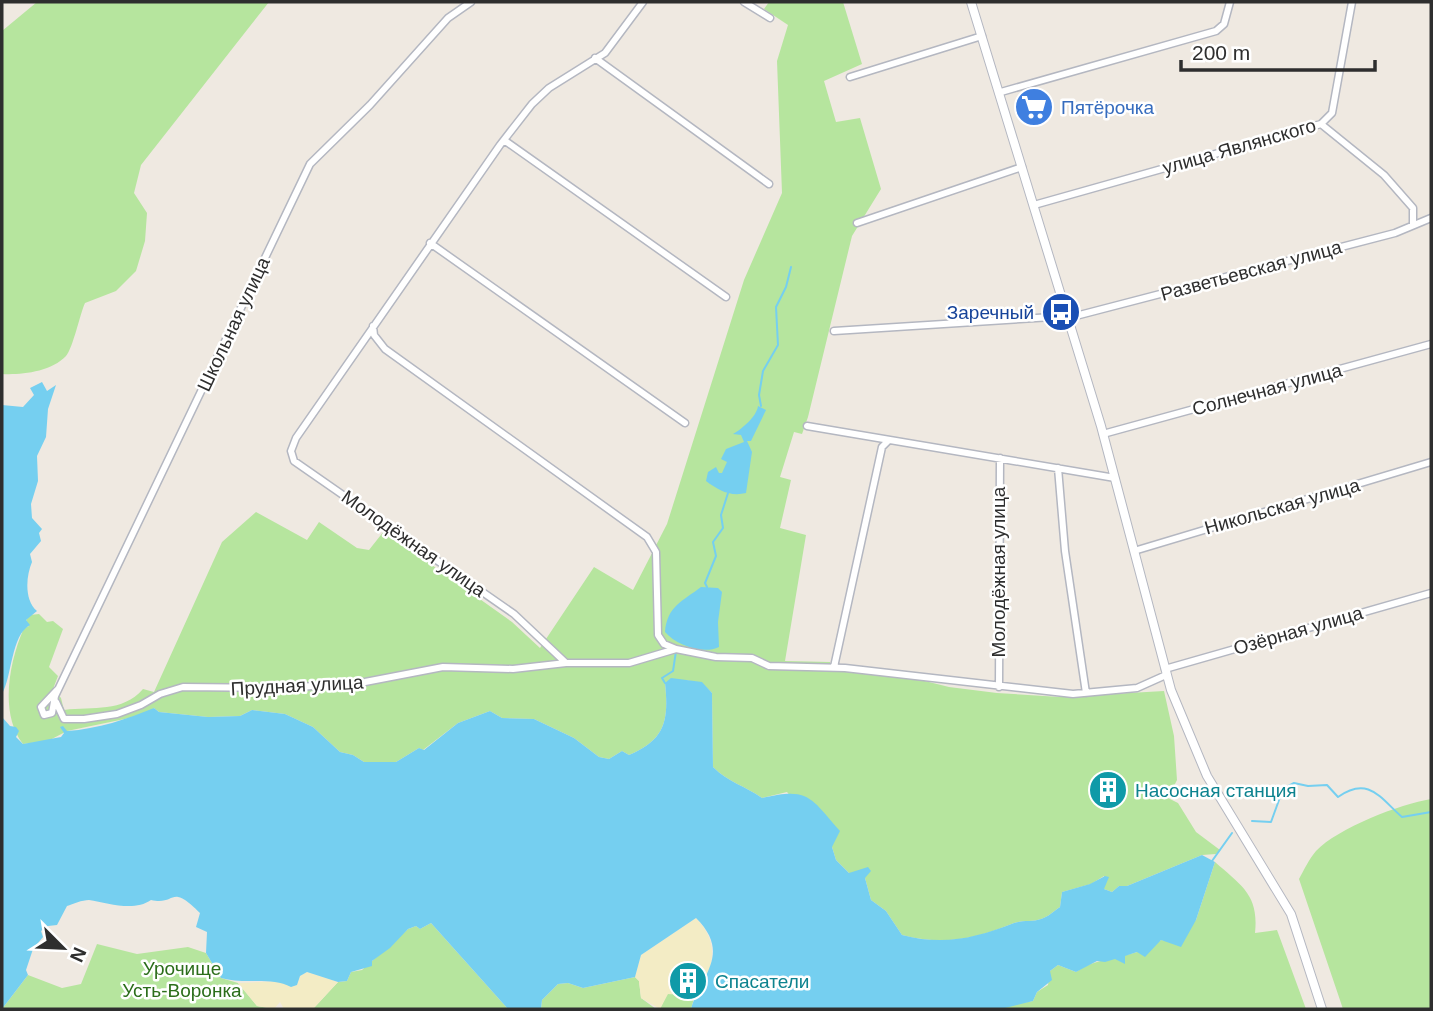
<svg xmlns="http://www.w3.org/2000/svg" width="1433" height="1011" font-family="Helvetica,sans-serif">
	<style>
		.green { fill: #b6e59e }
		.sand { fill: #f3ecc5 }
		.water { fill: #75cff0 }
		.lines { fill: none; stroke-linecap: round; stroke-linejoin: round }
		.stream { stroke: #75cff0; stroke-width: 2 }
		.street-casing { stroke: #b4b7c1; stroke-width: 9 }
		.secondary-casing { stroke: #b4b7c1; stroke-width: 10 }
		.street { stroke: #fff; stroke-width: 6 }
		.secondary { stroke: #fff; stroke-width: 8 }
		.labels { text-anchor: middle; stroke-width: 5; stroke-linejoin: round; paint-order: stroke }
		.shop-label { font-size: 19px; fill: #366cbe; stroke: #fff; text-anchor: start }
		.street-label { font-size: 19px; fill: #2e2e2e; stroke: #fff }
		.transit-label { font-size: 19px; fill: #164399; stroke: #fff; text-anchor: end }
		.culture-label { font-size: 19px; fill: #0d838f; stroke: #fff; text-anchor: start }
		.park-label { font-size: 19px; fill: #2c6e1b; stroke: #fff }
	</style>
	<rect width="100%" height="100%" fill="#efe9e1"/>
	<!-- green -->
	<path class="green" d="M37 2H269L141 165 134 193 147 213 145 241 136 271 116 291 85 303C80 314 73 348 66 356 51 372 21 375 2 374V31Z
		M769 2H843L862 64 824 81 836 122 860 118 881 189 852 236 808 417 802 434 794 432 780 477 791 480 780 528 806 535 785 661 830 662V670L893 673 949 687 997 693 1060 697 1164 691 1174 736 1177 780 1168 798 1178 803 1196 832 1220 850 1216 854 1202 855 1127 886H1119L1112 892 1104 889V876L1091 884 1062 892 1060 907C1054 911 1048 917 1041 919 1033 922 1023 920 1014 923 975 939 944 946 902 935L886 911 871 900 865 878 849 873 836 860 832 847 787 792 762 798C745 786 728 782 713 767L712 693 702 683 685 680 665 683C669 721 665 740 629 755L622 751 609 759 599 757 574 738 534 719 502 718 490 711 458 723 423 750 419 748 396 762H364L353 755 340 752 313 727 285 714 252 710 240 716 208 717 159 712 154 708 144 715 67 731 48 741 23 744C0 715 8 664 24 628L29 626 26 620 30 615 39 614 47 622 53 621 63 629 49 667 58 676 53 689 61 698 64 710C94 706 122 713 143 689L154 692 222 542 256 512 307 540 319 522 357 548 369 550 384 531 512 622 540 648 594 567 633 590 667 524 744 280 782 193 777 61 788 25 764 9Z
		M1431 799V1009H1343L1299 879C1304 870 1309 859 1316 851 1338 828 1400 804 1431 799Z
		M1215 862C1242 886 1259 895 1255 933L1277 930 1306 1009H988L1033 1001 1037 992 1048 985 1050 971 1058 965 1076 972C1101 954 1135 960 1161 940L1167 941 1196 920Z
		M431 923 508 1009H313L338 982 347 981 351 972 362 970 408 929 416 926 420 929Z
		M97 944 137 954 188 947 206 953 221 978 238 983 257 1006 273 1009H2L28 975 62 988 81 984Z
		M635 977 639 981 641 998 656 1009H541L542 1000 558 984 568 983 583 988Z
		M667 994 695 995 691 1009H660Z"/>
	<!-- sand -->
	<path class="sand" d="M696 918C720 943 715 969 695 995L668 994 660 1009 641 998 639 981 635 977 641 955Z
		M307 972 338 982 313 1009H284L280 1002 274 1009 257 1006 238 983 282 981 291 987 297 985 300 976Z"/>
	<!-- water -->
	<path class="water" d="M42 382 47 391 56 385 48 409 46 437 37 456 38 481 31 504 32 518 42 529 39 533 41 541 30 554 32 562C26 576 24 600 37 611L26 620 30 625C11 635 12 677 2 694V405L23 407 34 395 30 388Z
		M758 406 766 410 751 441H747L752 452 746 493C730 497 718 490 706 481L708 472 716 467 719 473H722L727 462 721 459 726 449 744 442 741 435 733 434C742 429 757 416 758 406Z
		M701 587 718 588 722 592 718 622 719 647C703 655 676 645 665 632 667 606 683 601 701 587Z
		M671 678 702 682 712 693 713 767C728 782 745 786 762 798 809 787 810 797 840 831L832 847 836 860 849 873 868 867 871 871 865 878 871 900 886 911 902 935C944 946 975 938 1014 923 1023 920 1033 922 1041 919 1048 917 1054 911 1060 907L1062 892 1090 884 1105 876 1109 877 1104 889 1112 892 1119 886H1127L1202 855 1215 862 1196 920 1181 947 1161 940 1145 957 1137 952 1125 956V964L1115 959 1105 962 1097 961 1076 972 1058 965 1050 971 1052 980 1037 992 1033 1001 1005 1008 691 1009C701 975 732 954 696 918L641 955 635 977 583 988 568 983 558 984 542 1000 541 1009H508L431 923 420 929 416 926 408 929 390 948 372 961V966L351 972 347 981 338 982 307 972 300 976 297 985 291 987C271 976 244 985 221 978L206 953 207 932 196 927 200 913C169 882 177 906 151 900 134 912 108 903 89 900 82 900 73 904 67 906L57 925 48 926 41 931 43 937 33 949 26 970 28 975 2 1009V717L10 726 16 727 19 731 16 737 23 744 61 737 64 733 60 727 63 726 67 731C98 729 127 719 154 708L159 712 208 717 240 716 252 710 285 714 313 727 340 752 353 755 364 762H396L419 748 424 750 458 723 490 711 502 718 534 719 574 738 599 757 609 759 622 751 629 755C665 740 669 721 665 683Z"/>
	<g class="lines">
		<!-- stream -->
		<path class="stream" d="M761 406 759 395 763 371 778 345 776 307 786 287 791 267
			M707 587 705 583 716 556 713 542 723 528 721 515 728 493
			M665 683 662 678 673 671 676 651
			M1252 821 1271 822 1283 789 1294 783 1308 786 1327 785 1338 797C1369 775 1381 799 1402 817L1431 812
			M1212 861 1232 833"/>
		<defs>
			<path id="street" d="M643 2 605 53 549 88 532 104 500 145 296 438 291 451 294 461 514 614 566 663H629L676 649 716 657 752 658 769 666 845 668 1073 694 1137 688 1166 675
				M744 2 770 18
				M595 58 769 184
				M850 77 982 36
				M1001 92 1216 31 1224 24 1230 2
				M1321 124 1384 175 1413 208V225
				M504 140 726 297
				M1034 205 1321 124 1332 113 1352 2
				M857 223 1022 167
				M430 243 685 423
				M1068 318 1395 233 1431 218
				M373 326 374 335 385 349 647 537 656 552 658 635 664 644 676 649
				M834 331 1068 316
				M807 426 1115 478
				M1103 434 1431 344
				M1058 468 1065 551 1086 693
				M1134 551 1431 462
				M834 667 882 447 888 441
				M1165 669 1431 593
				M999 687 1000 458
				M57 690 41 707 44 715 52 713 55 696 310 164 370 105 448 18 471 2
				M56 702 64 719H84L117 714 141 705 160 694 183 687 286 688 365 682 443 667 513 669 566 663"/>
			<path id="secondary" d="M971 2 1101 426 1171 690 1207 776 1291 914 1322 1009"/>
		</defs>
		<!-- street casing -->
		<use href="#street" class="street-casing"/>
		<!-- secondary casing -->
		<use href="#secondary" class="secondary-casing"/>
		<!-- street -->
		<use href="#street" class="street"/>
		<!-- secondary -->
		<use href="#secondary" class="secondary"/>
	</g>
	<!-- icons -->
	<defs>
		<symbol id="supermarket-disc" viewBox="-11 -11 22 22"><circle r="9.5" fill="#3f7fe0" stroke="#fff"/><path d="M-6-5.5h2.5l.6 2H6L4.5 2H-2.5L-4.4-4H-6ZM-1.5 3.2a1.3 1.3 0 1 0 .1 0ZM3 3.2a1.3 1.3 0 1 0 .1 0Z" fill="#fff"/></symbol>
		<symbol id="bus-disc" viewBox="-11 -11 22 22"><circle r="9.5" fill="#1a4fb4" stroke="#fff"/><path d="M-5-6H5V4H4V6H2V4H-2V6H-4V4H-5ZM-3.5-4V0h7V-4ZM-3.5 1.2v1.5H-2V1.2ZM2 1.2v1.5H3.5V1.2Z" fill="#fff"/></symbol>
		<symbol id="building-disc" viewBox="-11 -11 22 22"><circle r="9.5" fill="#0f9aa8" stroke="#fff"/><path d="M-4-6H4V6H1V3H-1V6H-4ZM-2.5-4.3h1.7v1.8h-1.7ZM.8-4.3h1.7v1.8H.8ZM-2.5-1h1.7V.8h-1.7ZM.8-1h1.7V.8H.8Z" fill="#fff"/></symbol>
	</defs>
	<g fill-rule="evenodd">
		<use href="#supermarket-disc" x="1012" y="85" width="44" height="44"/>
		<use href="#bus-disc" x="1039" y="290" width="44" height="44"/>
		<use href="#building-disc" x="1086" y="768" width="44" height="44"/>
		<use href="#building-disc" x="666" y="959" width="44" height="44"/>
	</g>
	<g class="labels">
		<!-- shop labels -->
		<g class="shop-label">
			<text x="1061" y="114">Пятёрочка</text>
		</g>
		<!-- street labels -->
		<g class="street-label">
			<text transform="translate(1239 146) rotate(-16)" y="7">улица Являнского</text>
			<text transform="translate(1251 270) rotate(-15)" y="7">Разветьевская улица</text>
			<text transform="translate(233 324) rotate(-65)" y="7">Школьная улица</text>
			<text transform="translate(1267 389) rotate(-15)" y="7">Солнечная улица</text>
			<text transform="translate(1282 506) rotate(-16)" y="7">Никольская улица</text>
			<text transform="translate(414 543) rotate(35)" y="7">Молодёжная улица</text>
			<text transform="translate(998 572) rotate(-90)" y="7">Молодёжная улица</text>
			<text transform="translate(1298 630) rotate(-16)" y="7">Озёрная улица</text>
			<text transform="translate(297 685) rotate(-3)" y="7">Прудная улица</text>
		</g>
		<!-- transit labels -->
		<g class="transit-label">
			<text x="1034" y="319">Заречный</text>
		</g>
		<!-- culture labels -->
		<g class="culture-label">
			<text x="1135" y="797">Насосная станция</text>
			<text x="715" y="988">Спасатели</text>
		</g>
		<!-- park labels -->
		<g class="park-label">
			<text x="182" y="975">Урочище<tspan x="182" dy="22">Усть-Воронка</tspan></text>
		</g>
	</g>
	<!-- border -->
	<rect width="1433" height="1011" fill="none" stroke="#2e2e2e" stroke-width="7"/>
	<!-- north arrow -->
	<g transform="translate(63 948) rotate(114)" stroke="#ffffff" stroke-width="5" paint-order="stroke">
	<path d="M0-5L12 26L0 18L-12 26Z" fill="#2e2e2e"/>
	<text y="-10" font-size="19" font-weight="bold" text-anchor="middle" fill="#2e2e2e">N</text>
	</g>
	<!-- scale -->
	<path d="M1181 60v10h194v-10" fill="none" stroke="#2e2e2e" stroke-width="3.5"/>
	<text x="1192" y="60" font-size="21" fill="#2e2e2e" stroke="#ffffff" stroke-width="5" paint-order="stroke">200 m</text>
</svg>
